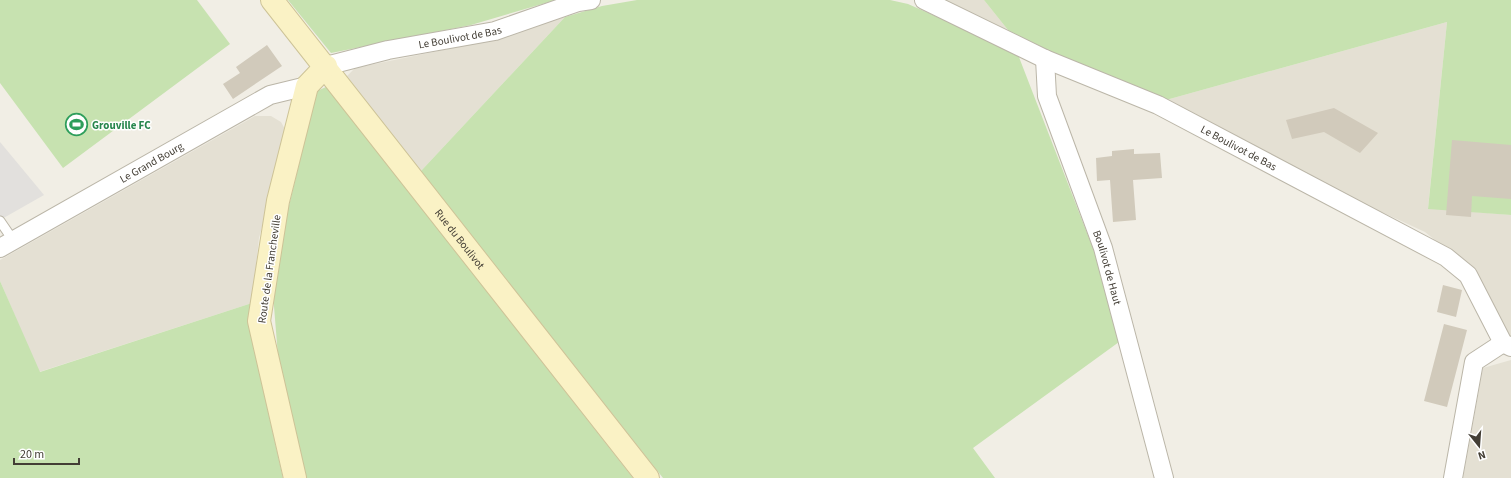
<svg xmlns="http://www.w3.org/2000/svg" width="1511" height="478" font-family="'Source Sans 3',sans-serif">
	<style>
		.residential { fill: #e4e0d3 }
		.green { fill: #c7e2b0 }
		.parking { fill: #e2e0dd }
		.building { fill: #d1cabb }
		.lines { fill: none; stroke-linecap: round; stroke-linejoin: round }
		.lane-casing { stroke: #bbb6a8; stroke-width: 11 }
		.street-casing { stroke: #bbb6a8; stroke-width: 20 }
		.secondary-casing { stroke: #cdc397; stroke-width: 24 }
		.lane { stroke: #fff; stroke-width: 9 }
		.street { stroke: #fff; stroke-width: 18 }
		.secondary { stroke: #faf2c5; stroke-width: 22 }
		.labels { text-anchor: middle; stroke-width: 3; stroke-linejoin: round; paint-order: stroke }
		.street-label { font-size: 11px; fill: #433e35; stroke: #fff }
		.leisure-label { font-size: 11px; font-weight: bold; fill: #27864d; stroke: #fff; text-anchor: start }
	</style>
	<rect width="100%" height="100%" fill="#f1eee5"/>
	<!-- residential -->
	<path class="residential" d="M939 0H984L1008 30Z
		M565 17 421 171 344 79 355 68 458 47Z
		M1447 22 1428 208 1511 215V337L1474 272 1425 232 1347 196 1166 100Z
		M255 116H271L281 122 287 133 259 238 252 303 39 372 0 281V260Z
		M1511 360V478H1463L1483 368Z"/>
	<!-- green -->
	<path class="green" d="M0 0H197L230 44 63 168 0 83Z
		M288 0H556L471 25 331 53Z
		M637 0H890L908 4 1017 52 1094 251 1119 342 973 448 995 478H663L421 171 565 17 602 6Z
		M984 0H1511V215L1428 209 1447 22 1166 100 1027 43 1008 30Z
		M326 87 633 478H303L280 381 273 294 281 238 317 91Z
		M0 281 40 372 252 303 251 336 283 478H0Z"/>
	<!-- parking -->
	<path class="parking" d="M0 142 44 195 0 220Z"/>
	<!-- building -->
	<path class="building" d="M267 45 282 66 233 99 223 84 240 73 236 67Z
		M1334 108 1378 133 1360 153 1324 132 1292 139 1286 120Z
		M1452 140 1511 145V199L1472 196 1471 217 1446 215Z
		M1134 149V154L1160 153 1162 178 1133 180 1136 220 1113 222 1110 180 1097 181 1096 158 1112 156V151Z
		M1443 285 1462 290 1456 317 1437 312Z
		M1444 324 1467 330 1447 407 1424 401Z"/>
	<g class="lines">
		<defs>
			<path id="lane" d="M0 221 13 240"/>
			<g id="street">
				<path id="s1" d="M924 0 1045 59 1158 105 1446 257 1468 275 1503 343 1511 347"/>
				<path id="s2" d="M1045 59 1047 96 1103 248 1164 478"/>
				<path id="s3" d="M326 66 388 50 495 31 578 2 591 0"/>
				<path id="s4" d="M0 248 270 95 307 86"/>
				<path d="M1453 478 1474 362 1503 343"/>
			</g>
			<g id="secondary">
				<path id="s5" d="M272 0 648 478"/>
				<path d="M295 478 259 321 278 201 307 86 326 66"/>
			</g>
		</defs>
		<!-- lane casing -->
		<use href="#lane" class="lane-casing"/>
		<!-- street casing -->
		<use href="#street" class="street-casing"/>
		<!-- secondary casing -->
		<use href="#secondary" class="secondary-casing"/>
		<!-- lane -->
		<use href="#lane" class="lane"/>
		<!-- street -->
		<use href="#street" class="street"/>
		<!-- secondary -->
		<use href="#secondary" class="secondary"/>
	</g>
	<!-- icons -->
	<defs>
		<symbol id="stadium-ring" viewBox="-11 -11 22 22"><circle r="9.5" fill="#fff" stroke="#2e9e5b" stroke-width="1.5"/><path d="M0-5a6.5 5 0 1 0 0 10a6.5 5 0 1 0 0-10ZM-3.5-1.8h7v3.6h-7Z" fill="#2e9e5b"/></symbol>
	</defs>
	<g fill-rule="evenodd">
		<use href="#stadium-ring" x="64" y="112" width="25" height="25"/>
	</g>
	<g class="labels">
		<!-- street labels -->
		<g class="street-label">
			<text dy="4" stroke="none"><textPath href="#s3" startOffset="137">Le Boulivot de Bas</textPath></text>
			<text dy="4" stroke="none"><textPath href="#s1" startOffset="348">Le Boulivot de Bas</textPath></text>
			<text dy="4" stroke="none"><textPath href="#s4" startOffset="174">Le Grand Bourg</textPath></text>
			<text dy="4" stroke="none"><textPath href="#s5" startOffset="304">Rue du Boulivot</textPath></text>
			<text dy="4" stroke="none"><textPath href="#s2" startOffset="219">Boulivot de Haut</textPath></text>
			<text transform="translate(269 269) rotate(-82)" y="4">Route de la Francheville</text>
		</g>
		<!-- leisure labels -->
		<g class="leisure-label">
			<text x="92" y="129">Grouville FC</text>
		</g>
	</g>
	<!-- north arrow -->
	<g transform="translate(1479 446) rotate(163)" stroke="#ffffff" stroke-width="3" paint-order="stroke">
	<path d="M0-3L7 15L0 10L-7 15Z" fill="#433e35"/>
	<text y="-6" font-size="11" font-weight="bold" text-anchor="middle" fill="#433e35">N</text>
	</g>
	<!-- scale -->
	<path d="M14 458v6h65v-6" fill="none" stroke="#433e35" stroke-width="2"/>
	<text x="20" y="458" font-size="12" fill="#433e35" stroke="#ffffff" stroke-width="3" paint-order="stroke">20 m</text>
</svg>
